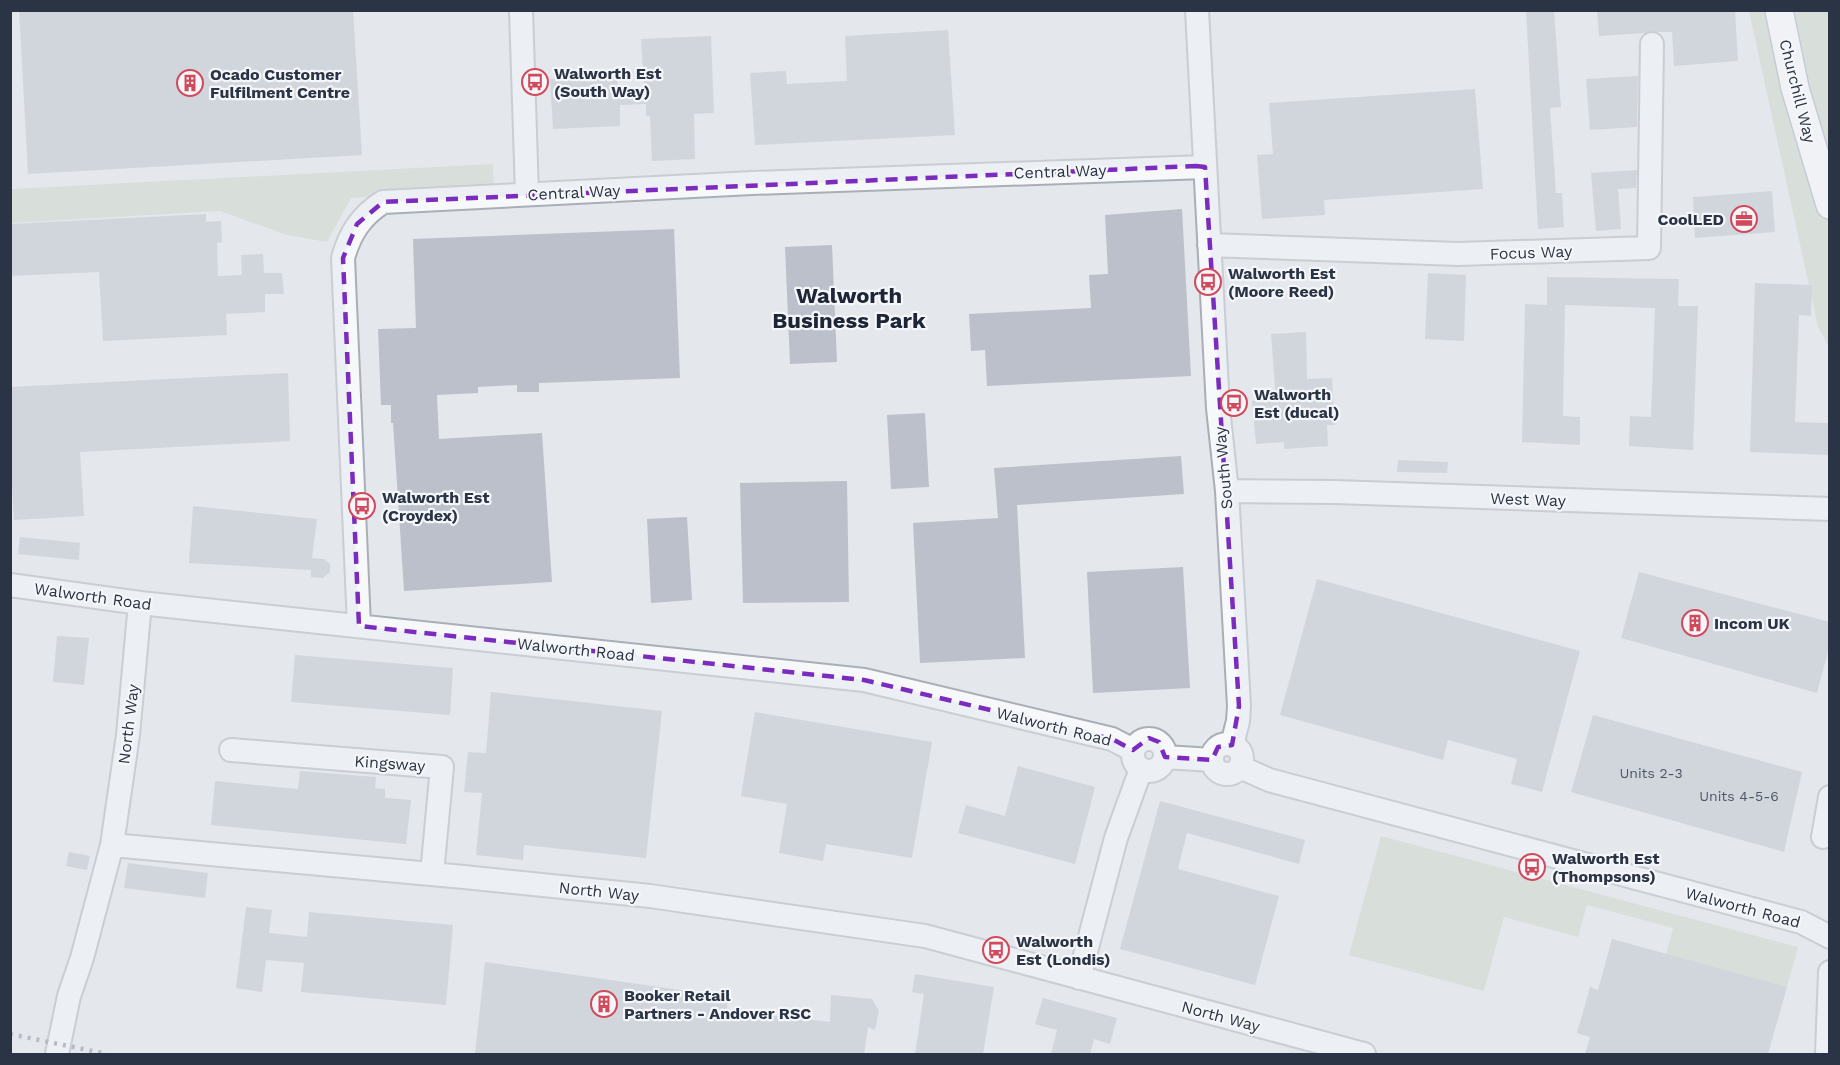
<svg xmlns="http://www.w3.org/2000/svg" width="1840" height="1065" font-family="'Work Sans',sans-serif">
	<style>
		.green { fill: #c9d6c5 }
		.building { fill: #bbc0ca }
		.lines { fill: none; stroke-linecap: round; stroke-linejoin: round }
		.minor-casing { stroke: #a9aeb7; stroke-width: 26 }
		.major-casing { stroke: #a3abb8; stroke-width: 30 }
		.minor { stroke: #f7f8fa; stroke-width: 22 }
		.major { stroke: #fff; stroke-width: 27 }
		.rail { stroke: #7d8696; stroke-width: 4.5; stroke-dasharray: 3 6; stroke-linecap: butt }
		.marked { fill: none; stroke: #7b2cbf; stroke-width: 4.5; stroke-dasharray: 12 8; stroke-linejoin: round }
		.labels { text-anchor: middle; stroke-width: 4.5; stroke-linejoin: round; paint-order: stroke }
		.number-label { font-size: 14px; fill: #4f5766 }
		.poi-label { font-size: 16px; font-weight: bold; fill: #2b3445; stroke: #f4f6f9; text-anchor: start }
		.street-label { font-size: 16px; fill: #2b3445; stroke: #f4f6f9 }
		.district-label { font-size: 22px; font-weight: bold; fill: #1d2536; stroke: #f4f6f9 }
	</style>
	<rect width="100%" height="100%" fill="#e4e7ec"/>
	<!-- green -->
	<path class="green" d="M1749 11H1829V347L1818 327Z
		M493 164 494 187 351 198 327 242 287 235 220 211 11 223V189Z
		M1381 836 1798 947 1787 987 1666 955 1673 928 1587 905 1578 937 1504 917 1484 991 1349 955Z"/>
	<!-- building -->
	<path class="building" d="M19 10H353L362 155 28 174Z
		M1526 10H1554L1561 107 1550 108 1556 193H1562L1564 227 1538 229Z
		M1597 10H1735L1738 61 1674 66 1672 32H1659L1652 31 1644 33 1599 36Z
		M948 30 955 135 755 145 750 73 786 71 787 84 847 81 845 36Z
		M711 36 714 113 694 114 695 159 652 161 650 116H646V104L620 105V126L553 129 550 79 617 76 618 88 644 87 641 39Z
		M1638 76 1637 127 1590 130 1586 79Z
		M1475 89 1483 189 1324 200 1325 215 1262 219 1257 155 1273 154 1269 103Z
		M1637 170 1636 188 1618 189 1621 229 1596 231 1591 173Z
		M1772 191 1775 232 1695 238 1693 197Z
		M1182 209 1191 376 987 386 985 350 971 351 969 314 1091 308 1089 275 1108 274 1105 215Z
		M206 214V222L221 221 222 242 217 243 218 276 242 275 241 255 263 254 264 273H282L284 294H265V312L226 314 227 335 103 341 99 272 10 276V224Z
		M674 229 680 378 539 383V392H517V385L478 387V393L437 395 439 439 542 433 552 582 404 591 393 423H391V405H381L378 329 416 328 413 239Z
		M832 245 837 362 790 364 785 247Z
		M1428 273 1466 275 1464 341 1425 339Z
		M1547 277 1679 279 1678 306H1698L1693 450 1629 446 1630 416 1651 417 1655 308 1565 305 1563 416 1580 417V445L1522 442 1525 304 1547 305Z
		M1755 283 1812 285 1811 316 1799 315 1795 422 1830 423V455L1750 452Z
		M1306 332 1307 379 1332 378 1335 425H1327L1328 446 1284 449V442L1256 444 1252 401 1276 400 1271 334Z
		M288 373 290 441 80 452 84 516 14 520 10 450V387Z
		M925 413 929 487 891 489 887 415Z
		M1181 456 1184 494 1017 505 1025 658 920 663 913 523 998 518 994 468Z
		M1398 460 1448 462 1447 473 1397 472Z
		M847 481 849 602 743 603 740 483Z
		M193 506 317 519 312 558 324 559 330 564V572L323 578 311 577V570L189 563Z
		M687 517 692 600 651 603 647 519Z
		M20 537 80 543 79 560 18 554Z
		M1183 567 1190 688 1093 693 1087 572Z
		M1639 572 1830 622V644L1817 693 1621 638Z
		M1317 579 1580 651 1542 792 1511 784 1517 759 1448 740 1443 760 1280 715Z
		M57 636 89 638 84 685 53 682Z
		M295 655 453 668 450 715 291 702Z
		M491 692 662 711 646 858 524 845 523 860 476 855 482 793 464 792 468 752 486 753Z
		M755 712 932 742 912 858 826 844 823 861 779 853 787 804 741 796Z
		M1593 715 1802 772 1784 852 1571 792Z
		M1018 766 1095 787 1075 864 958 833 966 805 1005 816Z
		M300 771 376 777 375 788 385 789V798L411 800 406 844 211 825 215 781 298 789Z
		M1160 801 1305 840 1299 864 1187 833 1178 869 1279 896 1255 985 1120 949Z
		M69 852 90 856 87 870 66 866Z
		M128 863 208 873 205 898 124 888Z
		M246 907 272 910 269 933 307 937 309 912 453 925 446 1005 301 992 304 963 266 960 262 992 236 988Z
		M1612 939 1787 987 1768 1054H1585L1590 1037 1577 1033 1590 987 1598 990Z
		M485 962 728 997 727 1010 830 1022 831 995 872 999 879 1011 875 1030 868 1027 864 1054H475Z
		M915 974 994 987 983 1054H915L924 994 912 992Z
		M1043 998 1117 1018 1110 1044 1094 1039 1090 1054H1051L1057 1030 1035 1024Z"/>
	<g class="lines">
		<defs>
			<path id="minor" d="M521 10 527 194
				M1197 10 1218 408 1227 491 1239 706 1238 721 1232 745
				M1209 245 1458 254 1649 248 1652 44
				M1227 491 1335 492 1830 509
				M10 585 140 603 864 680 1112 739 1133 750
				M359 626 343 258C350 233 361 216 383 202L752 183 1205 167
				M1133 755a16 16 0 1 1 32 0a16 16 0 1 1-32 0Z
				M1212 759a15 15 0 1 1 30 0a15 15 0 1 1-30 0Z
				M231 750 442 767 432 874
				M1165 757 1212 760
				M1240 767 1269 780 1801 922 1830 937
				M1823 837 1830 797
				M112 845 464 877 650 896 925 936 1364 1054
				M1079 978 1116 838 1141 769
				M57 1054 69 996 82 958 112 845 128 735 140 603
				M1827 1054 1830 972"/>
			<path id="major" d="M1779 10 1795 88 1830 205"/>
		</defs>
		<!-- minor casing -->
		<use href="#minor" class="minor-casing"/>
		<!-- major casing -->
		<use href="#major" class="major-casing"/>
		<!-- minor -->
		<use href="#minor" class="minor"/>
		<!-- major -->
		<use href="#major" class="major"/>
		<!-- rail -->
		<path class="rail" d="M10 1034 107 1054"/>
	</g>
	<!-- marked area -->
	<path d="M0 0H1840V1065H0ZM1196 166 1205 167 1239 706 1232 745 1218 747 1212 760 1165 757 1159 742 1149 738 1133 750 1112 739 864 680 359 626 343 258 357 224 383 202Z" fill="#e4e7ec" fill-opacity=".55" fill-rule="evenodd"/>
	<path class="marked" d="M1196 166 1205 167 1239 706 1232 745 1218 747 1212 760 1165 757 1159 742 1149 738 1133 750 1112 739 864 680 359 626 343 258 357 224 383 202Z"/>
	<!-- icons -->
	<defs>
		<symbol id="bus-ring" viewBox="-11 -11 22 22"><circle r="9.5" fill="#f4f6f9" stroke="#d1495b" stroke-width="1.5"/><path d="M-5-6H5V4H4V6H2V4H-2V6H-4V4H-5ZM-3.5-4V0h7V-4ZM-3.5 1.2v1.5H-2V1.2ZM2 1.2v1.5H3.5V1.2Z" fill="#d1495b"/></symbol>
		<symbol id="building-ring" viewBox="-11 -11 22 22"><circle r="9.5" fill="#f4f6f9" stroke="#d1495b" stroke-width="1.5"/><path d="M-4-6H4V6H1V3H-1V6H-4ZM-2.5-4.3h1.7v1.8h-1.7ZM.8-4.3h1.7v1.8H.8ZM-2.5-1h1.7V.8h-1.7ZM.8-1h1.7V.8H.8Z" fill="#d1495b"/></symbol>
		<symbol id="office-ring" viewBox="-11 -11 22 22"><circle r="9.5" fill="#f4f6f9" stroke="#d1495b" stroke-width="1.5"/><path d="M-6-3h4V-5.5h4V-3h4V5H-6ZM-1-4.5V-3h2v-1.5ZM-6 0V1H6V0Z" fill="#d1495b"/></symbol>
	</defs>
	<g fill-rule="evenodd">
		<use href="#bus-ring" x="520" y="67" width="30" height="30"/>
		<use href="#building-ring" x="175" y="68" width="30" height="30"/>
		<use href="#office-ring" x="1729" y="204" width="30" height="30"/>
		<use href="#bus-ring" x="1193" y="267" width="30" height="30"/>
		<use href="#bus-ring" x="1219" y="388" width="30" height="30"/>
		<use href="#bus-ring" x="347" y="491" width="30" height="30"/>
		<use href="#building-ring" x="1680" y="608" width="30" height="30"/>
		<use href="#bus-ring" x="1517" y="852" width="30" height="30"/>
		<use href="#bus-ring" x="981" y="935" width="30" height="30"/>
		<use href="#building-ring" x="589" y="989" width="30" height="30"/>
	</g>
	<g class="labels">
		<!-- number labels -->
		<g class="number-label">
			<text x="1651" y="778">Units 2-3</text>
			<text x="1739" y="801">Units 4-5-6</text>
		</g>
		<!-- poi labels -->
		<g class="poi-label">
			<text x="554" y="79">Walworth Est<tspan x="554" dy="18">(South Way)</tspan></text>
			<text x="210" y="80">Ocado Customer<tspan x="210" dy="18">Fulfilment Centre</tspan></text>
			<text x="1724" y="225" text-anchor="end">CoolLED</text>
			<text x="1228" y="279">Walworth Est<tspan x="1228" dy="18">(Moore Reed)</tspan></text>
			<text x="1254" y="400">Walworth<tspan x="1254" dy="18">Est (ducal)</tspan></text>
			<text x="382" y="503">Walworth Est<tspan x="382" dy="18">(Croydex)</tspan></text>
			<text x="1714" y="629">Incom UK</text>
			<text x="1552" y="864">Walworth Est<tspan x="1552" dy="18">(Thompsons)</tspan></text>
			<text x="1016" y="947">Walworth<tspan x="1016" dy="18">Est (Londis)</tspan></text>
			<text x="624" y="1001">Booker Retail<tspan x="624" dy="18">Partners - Andover RSC</tspan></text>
		</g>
		<!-- street labels -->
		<g class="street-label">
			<text transform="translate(1798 91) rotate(76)" y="6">Churchill Way</text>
			<text transform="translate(1060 171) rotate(-2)" y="6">Central Way</text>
			<text transform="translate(574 192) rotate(-3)" y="6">Central Way</text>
			<text transform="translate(1531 252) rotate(-2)" y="6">Focus Way</text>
			<text transform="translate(1223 468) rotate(-95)" y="6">South Way</text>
			<text transform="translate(1528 499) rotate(2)" y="6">West Way</text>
			<text transform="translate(93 596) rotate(8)" y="6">Walworth Road</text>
			<text transform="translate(576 649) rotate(6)" y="6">Walworth Road</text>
			<text transform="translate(128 724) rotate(-83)" y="6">North Way</text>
			<text transform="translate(1054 726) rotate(14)" y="6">Walworth Road</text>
			<text transform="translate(390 763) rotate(4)" y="6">Kingsway</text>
			<text transform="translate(599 891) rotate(6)" y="6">North Way</text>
			<text transform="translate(1743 907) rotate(15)" y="6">Walworth Road</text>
			<text transform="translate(1221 1016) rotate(15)" y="6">North Way</text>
		</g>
		<!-- district labels -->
		<g class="district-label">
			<text x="849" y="303">Walworth<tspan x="849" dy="25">Business Park</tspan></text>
		</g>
	</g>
	<!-- border -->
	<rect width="1840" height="1065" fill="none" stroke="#2b3445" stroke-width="24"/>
</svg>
